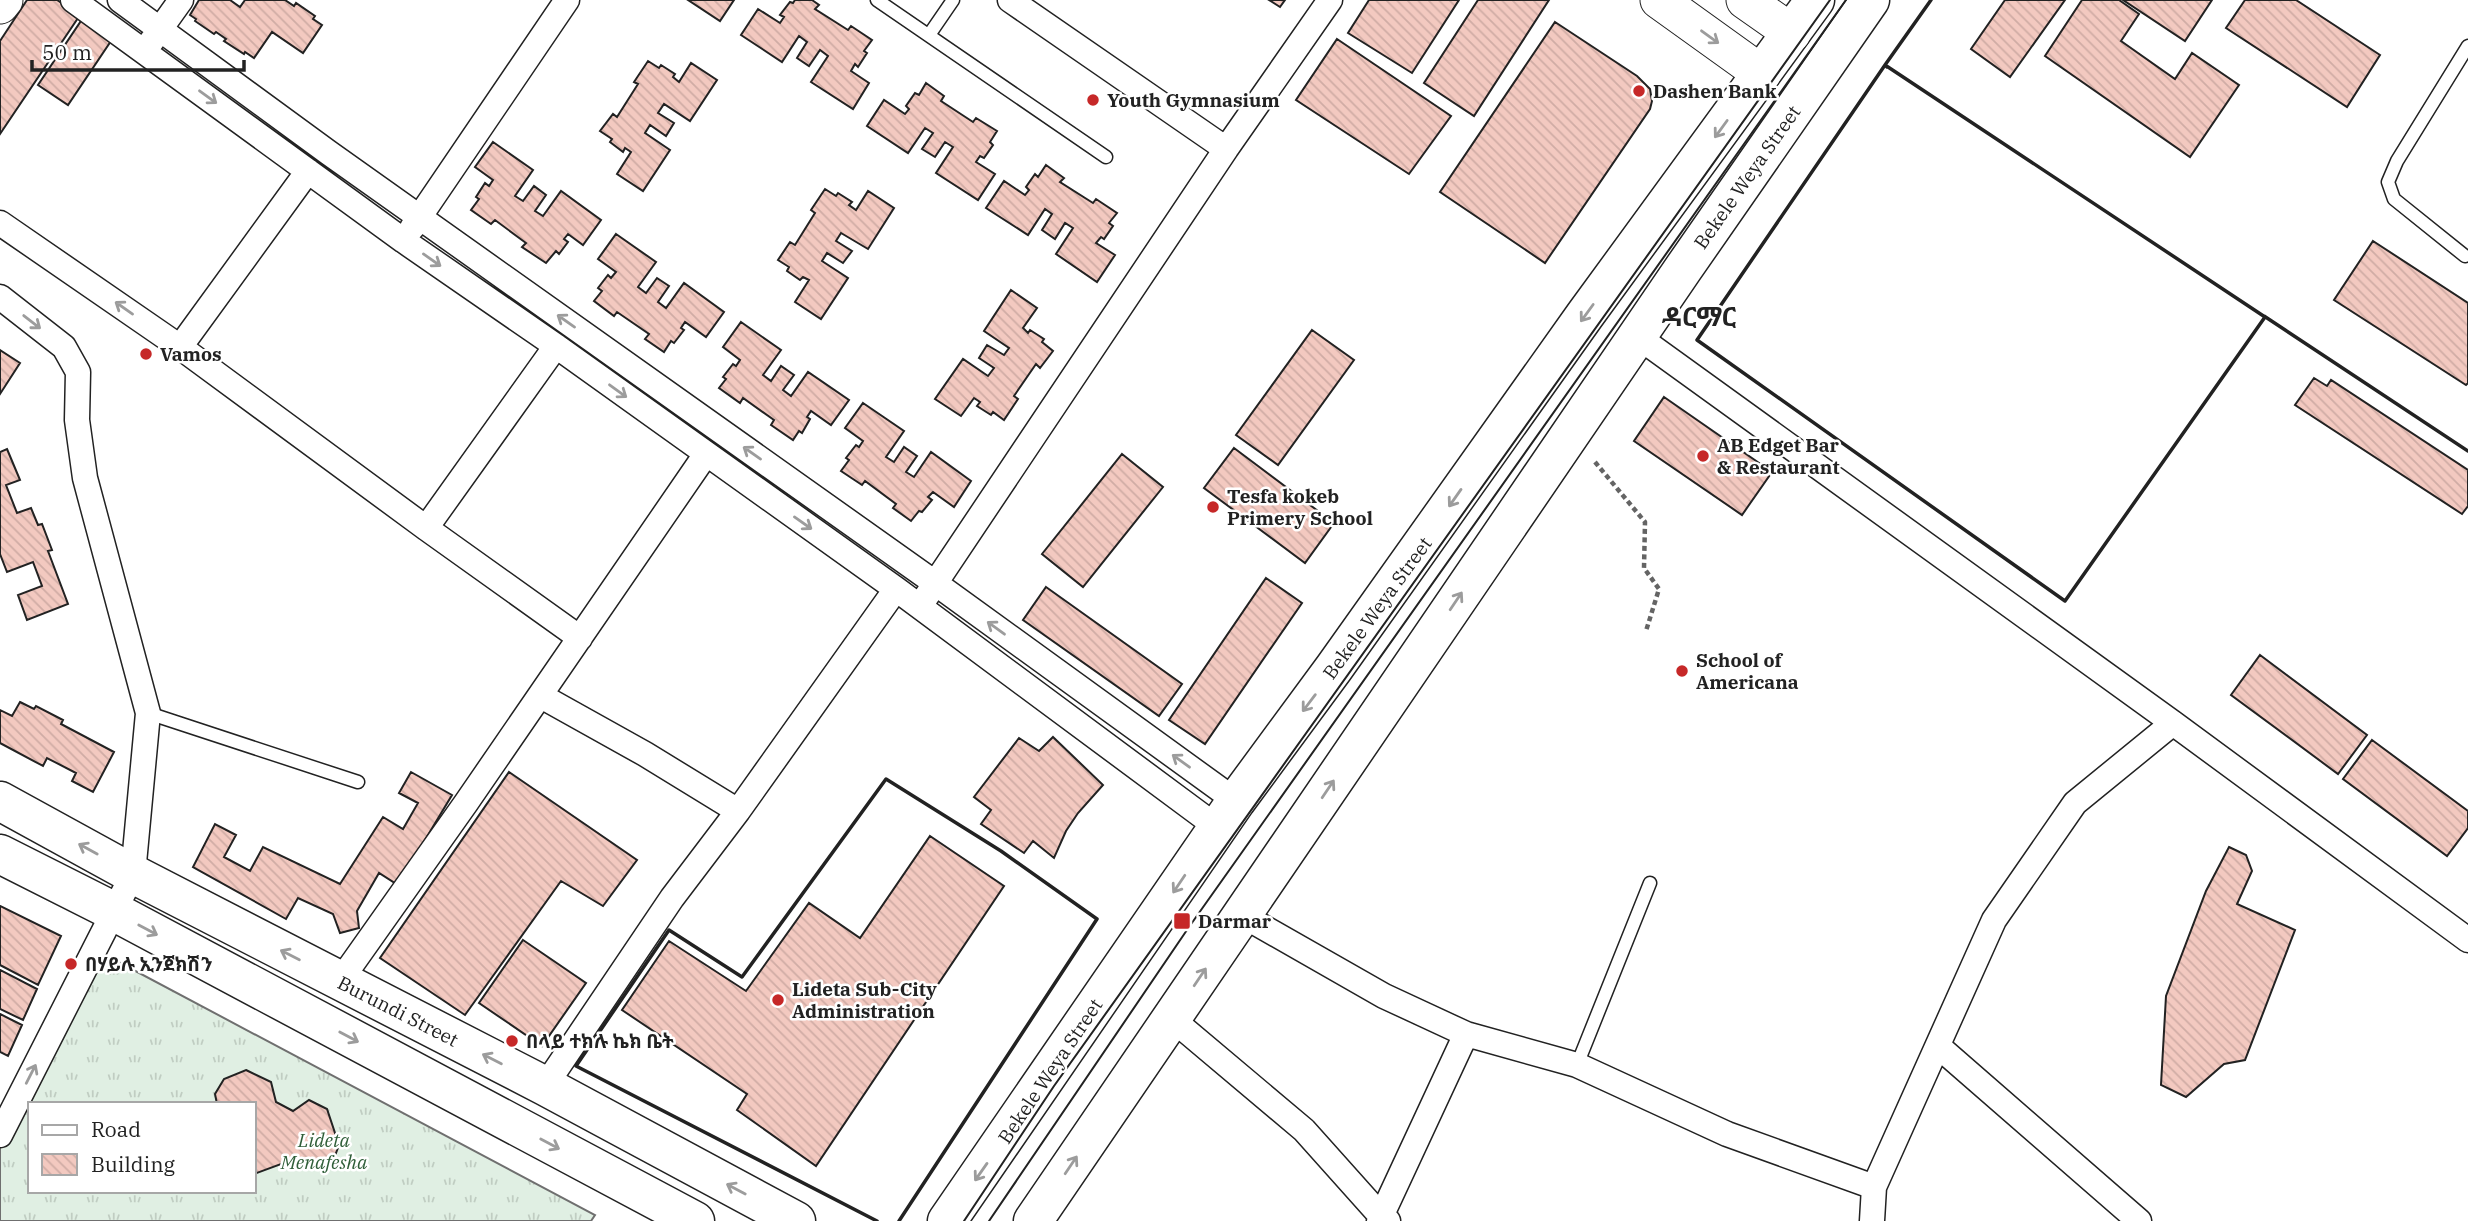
<svg xmlns="http://www.w3.org/2000/svg" width="2468" height="1221" font-family="'IBM Plex Serif','Noto Sans Ethiopic',serif">
	<style>
		.grass { fill: url(#grass-tufts); stroke: #6f6f6f; stroke-width: 2; fill-rule: evenodd }
		.building { fill: url(#building-back-hatch); stroke: #222; stroke-width: 2 }
		.lines { fill: none; stroke-linecap: round; stroke-linejoin: round }
		.lane-casing { stroke: #222; stroke-width: 15 }
		.street-casing { stroke: #222; stroke-width: 27 }
		.secondary-casing { stroke: #222; stroke-width: 39 }
		.primary-casing { stroke: #222; stroke-width: 41 }
		.path { stroke: #646464; stroke-width: 4.5; stroke-dasharray: 5 3.5; stroke-linecap: butt }
		.lane { stroke: #fff; stroke-width: 12 }
		.street { stroke: #fff; stroke-width: 24 }
		.secondary { stroke: #fff; stroke-width: 37 }
		.primary { stroke: #fff; stroke-width: 38 }
		.tram { stroke: #222; stroke-width: 2 }
		.wall { stroke: #222; stroke-width: 3.5 }
		.oneway { stroke: #9c9c9c }
		.poi-dot { fill: #c62828; stroke: #fff; stroke-width: 2.5 }
		.labels { text-anchor: middle; stroke-width: 5; stroke-linejoin: round; paint-order: stroke }
		.poi-label { font-size: 19px; font-weight: bold; fill: #222; stroke: #fff; text-anchor: start }
		.street-label { font-size: 19px; fill: #222; stroke: #fff }
		.park-label { font-size: 19px; font-style: italic; fill: #2f5e38; stroke: #fff }
		.district-label { font-size: 26px; font-weight: bold; fill: #222; stroke: #fff }
	</style>
	<defs>
		<pattern id="grass-tufts" width="24" height="20" patternUnits="userSpaceOnUse" patternTransform="scale(1.75)"><rect width="24" height="20" fill="#e0efe3"/><path d="M3 7l-1-3M5 7V3M7 7l1-3M15 17l-1-3M17 17v-4M19 17l1-3" fill="none" stroke="#c0cdc2"/></pattern>
		<pattern id="building-back-hatch" width="6" height="6" patternUnits="userSpaceOnUse" patternTransform="scale(1.75)"><rect width="6" height="6" fill="#f3c9c0"/><path d="M-1 5l2 2M0 0l6 6M5-1l2 2" fill="none" stroke="#d0aca5"/></pattern>
	</defs>
	<rect width="100%" height="100%" fill="#fff"/>
	<!-- grass -->
	<path class="grass" d="M94 949 595 1215 591 1221H0V1135ZM30 1104H254V1191H30Z"/>
	<!-- building -->
	<path class="building" d="M27 0H57L80 15 0 134V41Z
		M199 0H230L240 7 245 0H285L294 6 296 3 315 16 313 19 322 25 303 53 272 32 254 58 245 52 244 54 224 41 226 39 216 32 214 34 195 21 196 19 190 15Z
		M688 0H734L720 21Z
		M795 0H812L819 5 815 9 848 30 851 26 872 40 864 51 867 53 858 67 855 64 851 71 869 83 853 109 811 82 828 56 820 50 809 66 797 58 807 42 799 36 782 62 741 35 758 9 780 23 784 17 780 15 790 2 793 3Z
		M1269 0H1285L1280 7Z
		M1369 0H1459L1412 73 1348 33Z
		M1478 0H1549L1474 116 1424 83Z
		M2005 0H2065L2010 77 1971 49Z
		M2082 0H2119L2139 14 2121 41 2175 79 2192 53 2239 85 2190 157 2045 56Z
		M2123 0H2212L2185 41Z
		M2245 0H2296L2380 55 2347 107 2226 28Z
		M85 15 115 35 68 105 38 85Z
		M1555 22 1637 76 1650 89 1652 101 1650 109 1545 263 1440 192Z
		M1337 39 1451 116 1409 174 1296 100Z
		M648 61 659 68 661 65 675 74 673 77 679 82 691 63 717 80 690 121 664 104 658 113 674 123 666 136 650 125 645 133 670 150 643 191 617 174 631 152 625 148 623 152 610 142 612 139 600 131 613 114 617 117 638 84 634 82Z
		M926 83 944 96 941 101 973 122 976 118 997 131 990 142 993 145 984 158 980 156 976 162 995 174 978 200 936 173 953 147 945 142 935 157 922 149 933 133 925 128 908 153 867 126 884 100 905 114 909 109 906 106 915 93 919 95Z
		M493 142 533 170 515 196 523 201 534 186 546 195 535 211 543 216 561 191 601 220 583 245 568 234 564 239 568 242 559 254 556 251 546 263 522 247 526 243 495 220 491 224 471 210 479 199 476 197 485 183 489 186 493 180 475 167Z
		M1046 165 1064 178 1060 182 1093 203 1096 199 1117 213 1109 223 1113 226 1104 239 1101 237 1096 243 1115 255 1097 282 1056 254 1073 228 1065 223 1055 239 1042 230 1052 214 1045 209 1028 235 986 208 1004 181 1025 195 1029 190 1026 187 1035 174 1038 177Z
		M825 189 836 196 838 193 852 202 849 205 856 210 868 191 894 208 868 249 841 233 836 241 852 251 843 263 827 253 822 261 848 278 821 319 795 302 809 280 803 277 800 280 787 271 789 267 778 260 790 242 795 245 815 213 811 210Z
		M616 234 656 262 638 287 646 293 657 278 669 286 658 302 666 308 684 283 724 312 706 337 685 322 681 328 684 330 674 343 671 341 664 352 645 339 649 334 617 312 614 316 594 301 602 291 598 288 608 275 611 278 616 272 598 259Z
		M2373 241 2468 303V383L2466 385 2334 300Z
		M1011 290 1037 308 1023 328 1028 333 1030 330 1044 339 1042 342 1053 351 1040 368 1036 364 1014 396 1018 399 1004 420 993 412 991 415 977 406 980 402 974 398 961 416 935 399 963 359 988 376 994 368 979 358 987 345 1004 355 1009 348 984 331Z
		M741 322 781 350 763 375 771 381 781 366 794 375 783 390 791 396 808 372 849 400 831 425 811 411 807 417 810 419 802 433 799 431 793 440 771 425 774 420 743 398 740 403 719 388 726 379 723 377 733 364 736 366 740 360 723 347Z
		M1312 330 1354 360 1278 465 1236 435Z
		M0 350 20 363 0 394Z
		M2314 378 2327 386 2331 380 2468 470V506L2462 514 2295 405Z
		M1664 397 1772 472 1742 515 1634 441Z
		M863 403 904 431 886 457 894 462 904 447 917 456 906 472 914 477 931 452 971 481 954 507 933 492 928 497 932 500 922 512 919 511 911 521 893 508 896 504 865 481 862 485 841 471 849 460 846 458 856 445 859 447 863 441 845 428Z
		M1234 448 1334 523 1305 563 1204 488Z
		M7 449 20 480 6 485 17 513 31 508 38 525 42 524 52 550 48 551 68 604 27 620 18 595 42 586 33 562 7 572 0 554V452Z
		M1122 454 1163 487 1083 587 1042 554Z
		M1266 578 1302 603 1205 744 1169 720Z
		M1046 587 1182 684 1159 716 1023 620Z
		M2260 655 2367 735 2338 774 2231 695Z
		M20 702 34 709 36 706 63 720 61 724 114 752 93 792 72 781 76 773 47 758 43 766 0 743V710L12 716Z
		M1053 737 1103 785 1078 813 1066 831 1054 858 1033 841 1024 853 981 824 991 810 974 797 1019 738 1039 751Z
		M2372 740 2468 811V828L2447 856 2343 779Z
		M411 772 452 795 398 885 379 873 357 911 359 928 340 933 333 914 298 898 286 919 193 867 215 824 236 835 224 857 250 871 263 847 340 884 383 817 403 829 418 803 399 793Z
		M509 772 637 860 603 906 561 881 465 1015 380 958Z
		M930 836 1004 886 816 1166 737 1110 747 1094 622 1010 669 941 746 991 809 903 860 938Z
		M2229 847 2246 855 2252 871 2237 904 2295 930 2245 1060 2224 1064 2186 1097 2161 1085 2166 996 2206 891Z
		M0 906 61 936 38 985 0 965Z
		M523 940 586 983 542 1046 479 1003Z
		M0 970 37 989 23 1020 0 1009Z
		M0 1014 22 1025 8 1056 0 1052Z
		M246 1070 271 1082 276 1102 293 1111 309 1100 327 1109 339 1145 333 1161 310 1169 289 1161 254 1174V1104H217L215 1094 224 1079Z"/>
	<g class="lines">
		<defs>
			<path id="lane" d="M877 0 1106 157
				M929 35 953 0
				M2465 256 2394 199 2388 182 2397 161 2468 46
				M148 713 358 782
				M1577 1065 1650 883"/>
			<path id="street" d="M73 0 404 241 556 346 896 589 1217 827
				M120 0 329 153 935 583 1236 801
				M151 42 181 0
				M1226 149 1330 0
				M0 223 180 347 426 528 580 638
				M412 228 567 0
				M0 297 64 347 78 372 77 420 85 478 148 713 133 874 0 1135
				M1637 336 2173 723 2468 940
				M180 347 308 171
				M426 528 556 346
				M926 597 1226 149 1010 0
				M541 696 645 754 738 811
				M1242 915 1384 996 1466 1034 1577 1065 1727 1134 1874 1187
				M340 981 466 803 706 454
				M1171 1018 1304 1130 1380 1215 1388 1221
				M1938 1046 2139 1221
				M545 1086 672 898 738 811 896 589
				M1379 1221 1466 1034
				M1872 1221 1874 1187 1994 920 2075 803 2173 723"/>
			<path id="secondary" d="M1659 0 1762 74
				M1745 0 1792 33
				M0 5 4 0"/>
			<path id="primary" d="M0 801 133 874 545 1086 796 1221
				M0 854 113 911 695 1221
				M947 1221 1236 801 1334 668 1585 315 1815 0
				M1033 1221 1683 269 1870 0"/>
		</defs>
		<!-- lane casing -->
		<use href="#lane" class="lane-casing"/>
		<!-- street casing -->
		<use href="#street" class="street-casing"/>
		<!-- secondary casing -->
		<use href="#secondary" class="secondary-casing"/>
		<!-- primary casing -->
		<use href="#primary" class="primary-casing"/>
		<!-- path -->
		<path class="path" d="M1595 462 1645 522 1644 568 1659 589 1646 631"/>
		<!-- lane -->
		<use href="#lane" class="lane"/>
		<!-- street -->
		<use href="#street" class="street"/>
		<!-- secondary -->
		<use href="#secondary" class="secondary"/>
		<!-- primary -->
		<use href="#primary" class="primary"/>
		<!-- tram -->
		<path class="tram" d="M964 1221 1054 1086 1830 0
			M989 1221 1189 927 1846 0"/>
		<!-- wall -->
		<path class="wall" d="M1885 65 2265 317 2065 601 1697 340Z
			M1887 67 1885 65 1931 0
			M2264 316 2468 451
			M877 1221 576 1066 669 930 742 977 886 779 1001 851 1097 919 899 1221"/>
	</g>
	<!-- one-way arrows -->
	<defs><path id="oneway-shaft" d="M-6 0H5M1.5-3L5.5 0L1.5 3" fill="none" stroke-width="1.6" stroke-linecap="round" stroke-linejoin="round" transform="scale(1.75)"/></defs>
	<g class="oneway">
		<use href="#oneway-shaft" transform="translate(1710 37) rotate(36)"/>
		<use href="#oneway-shaft" transform="translate(208 97) rotate(36)"/>
		<use href="#oneway-shaft" transform="translate(1721 129) rotate(126)"/>
		<use href="#oneway-shaft" transform="translate(432 260) rotate(35)"/>
		<use href="#oneway-shaft" transform="translate(124 308) rotate(-145)"/>
		<use href="#oneway-shaft" transform="translate(1587 313) rotate(126)"/>
		<use href="#oneway-shaft" transform="translate(566 321) rotate(-145)"/>
		<use href="#oneway-shaft" transform="translate(32 322) rotate(38)"/>
		<use href="#oneway-shaft" transform="translate(618 391) rotate(36)"/>
		<use href="#oneway-shaft" transform="translate(752 453) rotate(-145)"/>
		<use href="#oneway-shaft" transform="translate(1455 498) rotate(125)"/>
		<use href="#oneway-shaft" transform="translate(803 523) rotate(35)"/>
		<use href="#oneway-shaft" transform="translate(1456 601) rotate(-56)"/>
		<use href="#oneway-shaft" transform="translate(996 628) rotate(-144)"/>
		<use href="#oneway-shaft" transform="translate(1309 703) rotate(127)"/>
		<use href="#oneway-shaft" transform="translate(1181 761) rotate(-144)"/>
		<use href="#oneway-shaft" transform="translate(1328 789) rotate(-56)"/>
		<use href="#oneway-shaft" transform="translate(88 849) rotate(-151)"/>
		<use href="#oneway-shaft" transform="translate(1179 884) rotate(124)"/>
		<use href="#oneway-shaft" transform="translate(148 930) rotate(28)"/>
		<use href="#oneway-shaft" transform="translate(290 955) rotate(-153)"/>
		<use href="#oneway-shaft" transform="translate(1200 977) rotate(-56)"/>
		<use href="#oneway-shaft" transform="translate(349 1037) rotate(28)"/>
		<use href="#oneway-shaft" transform="translate(492 1059) rotate(-153)"/>
		<use href="#oneway-shaft" transform="translate(31 1074) rotate(-63)"/>
		<use href="#oneway-shaft" transform="translate(550 1144) rotate(28)"/>
		<use href="#oneway-shaft" transform="translate(1071 1165) rotate(-56)"/>
		<use href="#oneway-shaft" transform="translate(981 1172) rotate(125)"/>
		<use href="#oneway-shaft" transform="translate(736 1189) rotate(-152)"/>
	</g>
	<!-- markers -->
	<g class="poi-dot">
		<circle cx="1639" cy="91" r="7"/>
		<circle cx="1093" cy="100" r="7"/>
		<circle cx="146" cy="354" r="7"/>
		<circle cx="1703" cy="456" r="7"/>
		<circle cx="1213" cy="507" r="7"/>
		<circle cx="1682" cy="671" r="7"/>
		<rect x="1173" y="912" width="18" height="18" rx="3.5"/>
		<circle cx="71" cy="964" r="7"/>
		<circle cx="778" cy="1000" r="7"/>
		<circle cx="512" cy="1041" r="7"/>
	</g>
	<g class="labels">
		<!-- poi labels -->
		<g class="poi-label">
			<text x="1653" y="98">Dashen Bank</text>
			<text x="1107" y="107">Youth Gymnasium</text>
			<text x="160" y="361">Vamos</text>
			<text x="1717" y="452">AB Edget Bar<tspan x="1717" dy="22">&amp; Restaurant</tspan></text>
			<text x="1227" y="503">Tesfa kokeb<tspan x="1227" dy="22">Primery School</tspan></text>
			<text x="1696" y="667">School of<tspan x="1696" dy="22">Americana</tspan></text>
			<text x="1198" y="928">Darmar</text>
			<text x="85" y="971">በሃይሉ ኢንጀክሽን</text>
			<text x="792" y="996">Lideta Sub-City<tspan x="792" dy="22">Administration</tspan></text>
			<text x="526" y="1048">በላይ ተክሉ ኬክ ቤት</text>
		</g>
		<!-- street labels -->
		<g class="street-label">
			<text transform="translate(1747 177) rotate(-55)" y="7">Bekele Weya Street</text>
			<text transform="translate(1377 608) rotate(-54)" y="7">Bekele Weya Street</text>
			<text transform="translate(398 1011) rotate(27)" y="7">Burundi Street</text>
			<text transform="translate(1050 1071) rotate(-56)" y="7">Bekele Weya Street</text>
		</g>
		<!-- park labels -->
		<g class="park-label">
			<text x="324" y="1147">Lideta<tspan x="324" dy="22">Menafesha</tspan></text>
		</g>
		<!-- district labels -->
		<g class="district-label">
			<text x="1699" y="326">ዳርማር</text>
		</g>
	</g>
	<!-- legend -->
	<rect x="28" y="1102" width="228" height="91" fill="#ffffff" stroke="#a7a7a7" stroke-width="2"/>
	<rect x="42" y="1125" width="35" height="10" fill="#ffffff" stroke="#a7a7a7" stroke-width="2"/>
	<text x="91" y="1137" font-size="21" fill="#222222">Road</text>
	<rect x="42" y="1154" width="35" height="21" fill="url(#building-back-hatch)" stroke="#a7a7a7" stroke-width="2"/>
	<text x="91" y="1172" font-size="21" fill="#222222">Building</text>
	<!-- scale -->
	<path d="M32 60v10h212v-10" fill="none" stroke="#222222" stroke-width="3.5"/>
	<text x="42" y="60" font-size="21" fill="#222222" stroke="#ffffff" stroke-width="5" paint-order="stroke">50 m</text>
</svg>
